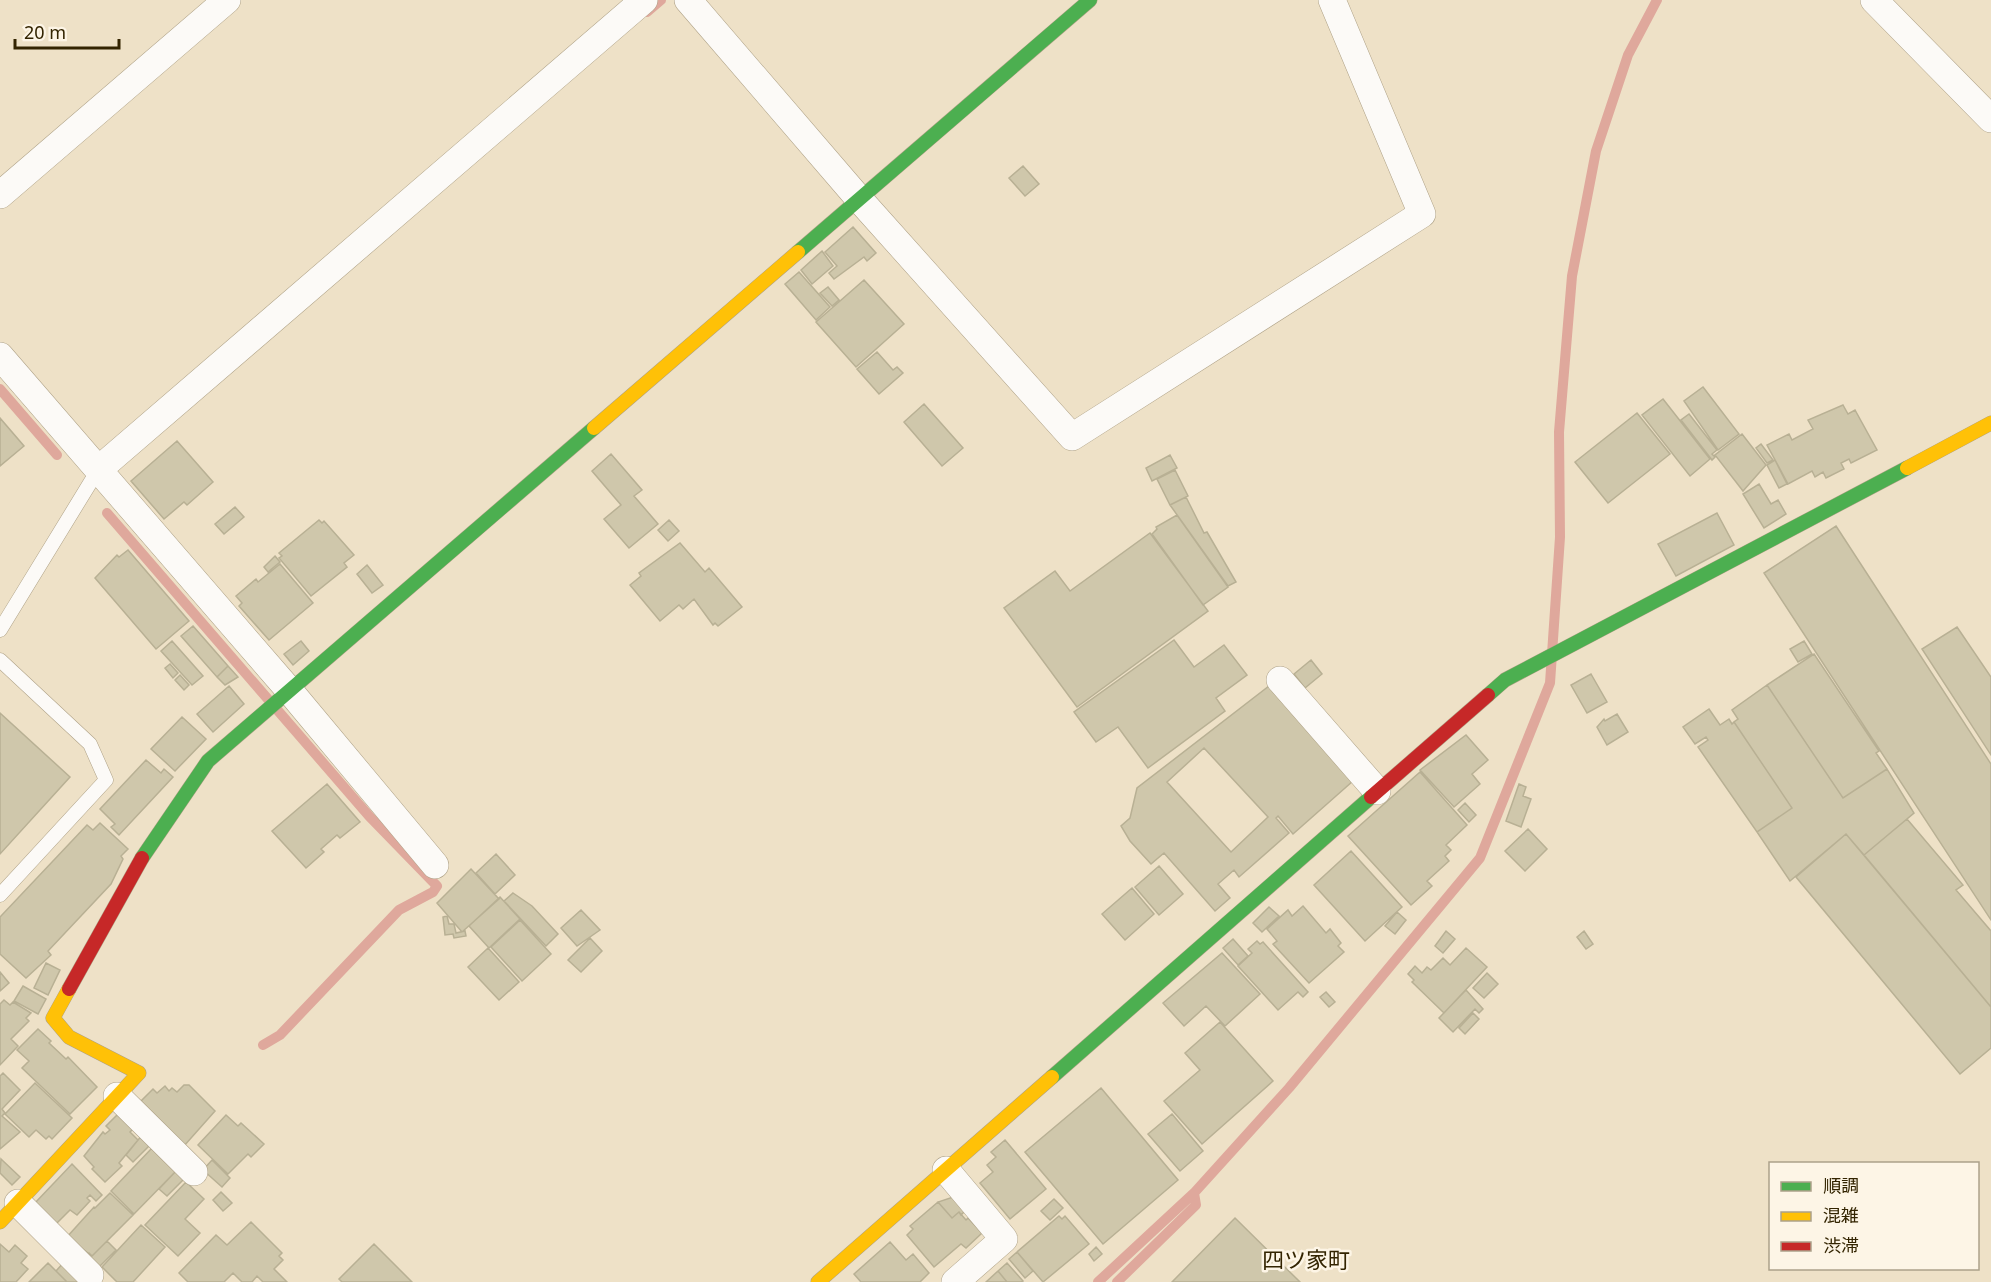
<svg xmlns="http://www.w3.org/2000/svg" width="1991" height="1282" font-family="'Noto Sans','Noto Sans JP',sans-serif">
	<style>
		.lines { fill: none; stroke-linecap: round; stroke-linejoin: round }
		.stream { stroke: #dfa89c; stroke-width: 10 }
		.building { fill: #cfc7ab; stroke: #b8b094; stroke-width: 1.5; fill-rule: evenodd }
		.lane-casing { stroke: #aea186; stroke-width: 15 }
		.street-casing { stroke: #aea186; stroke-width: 28 }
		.fast-casing { stroke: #aea186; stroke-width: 15 }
		.slow-casing { stroke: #aea186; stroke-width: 15 }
		.jam-casing { stroke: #aea186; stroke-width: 15 }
		.lane { stroke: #fcfaf7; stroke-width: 14 }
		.street { stroke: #fcfaf7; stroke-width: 27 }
		.fast { stroke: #4caf50; stroke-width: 14 }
		.slow { stroke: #ffc107; stroke-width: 14 }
		.jam { stroke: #c62828; stroke-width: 14 }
		.labels { text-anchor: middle; stroke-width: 5; stroke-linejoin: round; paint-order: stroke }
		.quarter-label { font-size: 22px; fill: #332401; stroke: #fdf5e6 }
	</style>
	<rect width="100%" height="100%" fill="#eee1c7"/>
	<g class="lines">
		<!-- stream -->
		<path class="stream" d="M647 12 661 0
			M0 389 57 455
			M107 513 369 816 437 886 433 892 399 910 280 1035 263 1045
			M1098 1282 1194 1193 1289 1088 1480 858 1550 683 1560 537 1559 432 1572 276 1596 151 1628 55 1657 0
			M1117 1282 1196 1205 1194 1193"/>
	</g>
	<!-- building -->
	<path class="building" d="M1023 166 1039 184 1025 196 1009 178Z
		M853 227 876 253 867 261 864 257 834 279 829 273 837 266 825 252Z
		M822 251 833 266 812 284 801 270Z
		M799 272 830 307 816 320 785 284Z
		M864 280 904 324 856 367 816 322Z
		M828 287 839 300 832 306 820 293Z
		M877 352 893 370 897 367 903 373 879 394 857 369Z
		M1703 387 1739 434 1718 450 1684 401Z
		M1663 399 1710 459 1690 476 1642 415Z
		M924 404 963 448 942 466 904 422Z
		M1843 405 1848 414 1855 410 1877 450 1851 463 1849 459 1841 463 1844 469 1826 478 1823 472 1815 477 1812 471 1788 484 1767 445 1789 434 1792 440 1813 429 1808 420Z
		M1637 413 1670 454 1608 503 1575 462Z
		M1689 414 1717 450 1712 454 1715 457 1712 460 1681 420Z
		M0 418 24 446 0 466Z
		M1742 434 1766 465 1743 491 1715 455Z
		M177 441 213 482 187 505 184 502 164 519 131 481Z
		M1761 444 1773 460 1767 463 1756 448Z
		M611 454 642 490 634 496 658 524 629 548 604 519 621 505 592 471Z
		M1170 455 1177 468 1152 481 1146 468Z
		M1775 460 1787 484 1779 488 1767 465Z
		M1175 470 1188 496 1170 505 1157 479Z
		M1759 484 1771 504 1778 500 1786 514 1764 528 1743 494Z
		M1186 497 1204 533 1207 532 1236 582 1228 586 1170 505Z
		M235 507 244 517 224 534 215 524Z
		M1717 513 1734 545 1676 576 1658 544Z
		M1177 515 1228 587 1203 605 1152 534 1157 529 1156 527Z
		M319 520 322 523 324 521 354 555 344 563 347 567 311 596 279 558 282 556 279 553Z
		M669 520 679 531 668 541 658 530Z
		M1836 526 1991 764V920L1764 573Z
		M1150 533 1208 611 1077 707 1004 608 1055 571 1070 591Z
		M680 543 705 572 709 568 742 607 718 626 715 623 713 625 694 599 683 609 679 605 660 621 630 585 641 576 639 573Z
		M128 550 189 621 156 649 95 578 117 555 119 557Z
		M275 556 280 562 268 572 264 567Z
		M280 564 313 603 269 640 239 606 242 603 236 596 256 579 258 582Z
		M367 565 383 585 372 593 357 574Z
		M193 626 228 666 217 677 181 636Z
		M1957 627 1991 677V755L1922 649Z
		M1174 640 1194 667 1224 645 1247 675 1216 698 1225 711 1148 768 1118 727 1096 742 1074 712Z
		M172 641 203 676 192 685 161 651Z
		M301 641 309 651 293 665 284 654Z
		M1804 641 1812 654 1798 662 1790 649Z
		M1814 654 1879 751 1876 753 1887 769 1843 798 1767 685Z
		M1311 660 1322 674 1305 688 1294 674Z
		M170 664 178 673 173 678 165 668Z
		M228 666 238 677 225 685 217 677Z
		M1591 674 1607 702 1587 713 1571 685Z
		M180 675 189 685 184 690 175 680Z
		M1767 685 1843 798 1887 769 1914 813 1864 855 1846 834 1790 881 1757 832 1792 808 1734 722 1738 719 1732 710Z
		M229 686 244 704 213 732 197 714Z
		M1269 686 1353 781 1293 834 1278 816 1276 818 1289 833 1239 877 1234 870 1218 884 1230 898 1215 911 1164 853 1151 864 1130 841 1121 826 1130 818 1137 788ZM1204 748 1268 817 1231 852 1167 782Z
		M1709 709 1720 725 1729 719 1732 724 1734 722 1792 808 1757 832 1698 747 1708 740 1706 737 1695 744 1683 727Z
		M0 713 70 777 0 854Z
		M1617 714 1628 732 1607 745 1597 727 1604 719 1605 721Z
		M182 717 206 739 175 771 151 749Z
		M1466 735 1488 760 1472 774 1480 784 1454 807 1420 770Z
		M146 760 161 773 164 769 173 777 119 835 111 827 115 824 100 809Z
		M1420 772 1467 825 1446 845 1451 850 1445 856 1449 861 1427 881 1432 886 1411 905 1348 836Z
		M327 784 360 822 340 838 337 835 321 849 324 852 306 868 272 831Z
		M1519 784 1526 787 1523 796 1531 799 1521 827 1506 821Z
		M1465 803 1476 815 1469 822 1458 810Z
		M1907 819 1963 885 1956 890 1991 931V1007L1864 855Z
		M100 823 128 849 121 856 123 859 111 884 48 951 51 955 26 978 0 954V917L87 825 93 830Z
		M1528 829 1547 849 1525 871 1505 851Z
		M1846 834 1991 1007V1048L1960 1074 1796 877Z
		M1351 851 1402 907 1365 941 1314 885Z
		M496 854 515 875 495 894 476 873Z
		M1159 866 1183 894 1159 915 1135 887Z
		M471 869 499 899 462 932 437 903Z
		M1132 888 1154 914 1125 940 1102 914Z
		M513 893 532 906 558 934 546 946 504 901Z
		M500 897 520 919 489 948 469 926Z
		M1303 906 1326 933 1330 929 1341 943 1338 946 1344 952 1309 983 1273 944 1277 941 1267 929 1288 910 1292 916Z
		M1269 907 1279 916 1262 932 1253 923Z
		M581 910 600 930 577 946 561 928Z
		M1397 912 1406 920 1395 934 1385 926Z
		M447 916 449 924H454L456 933 465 931 466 936 454 938 453 934 445 935 443 917Z
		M520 920 551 954 522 981 491 947Z
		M1446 931 1455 939 1443 953 1435 946Z
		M1584 931 1593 944 1586 949 1577 937Z
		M590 938 602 951 581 972 568 960Z
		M1233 939 1248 956 1238 965 1223 948Z
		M1257 941 1260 944 1263 942 1308 992 1303 997 1298 992 1278 1010 1238 966 1252 953 1248 949Z
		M488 948 519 982 499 1000 468 967Z
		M1466 948 1487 967 1444 1013 1412 982 1414 980 1408 974 1415 966 1422 973 1427 967 1431 970 1443 958 1450 965Z
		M1222 953 1260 994 1225 1026 1206 1006 1184 1026 1163 1003Z
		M46 963 60 970 48 995 34 988Z
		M0 972 9 983 0 991Z
		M1487 973 1498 984 1484 998 1473 988Z
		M23 986 46 999 38 1014 14 1001Z
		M1466 990 1483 1009 1479 1013 1475 1009 1453 1032 1439 1018Z
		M1326 992 1335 1002 1329 1007 1320 997Z
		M4 1000 10 1005 13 1002 31 1013 26 1018 29 1021 11 1039 18 1046 0 1065V1004Z
		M1473 1013 1479 1019 1465 1034 1459 1028Z
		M1220 1022 1273 1081 1202 1144 1164 1101 1200 1070 1185 1053Z
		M38 1029 51 1041 49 1043 66 1059 68 1057 97 1087 70 1114 22 1068 29 1061 17 1050Z
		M3 1073 20 1090 2 1109 5 1113 2 1116 20 1132 0 1149V1076Z
		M35 1083 72 1118 52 1139 49 1136 46 1139 36 1130 29 1137 5 1114Z
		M184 1085H189L215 1111 184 1146 139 1103 153 1089 157 1093 165 1086 169 1091 172 1088 177 1092Z
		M1101 1088 1178 1180 1103 1244 1025 1152Z
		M1172 1114 1203 1151 1180 1171 1148 1134Z
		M117 1115 134 1128 130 1132 138 1140 119 1163 122 1166 105 1182 92 1169 94 1167 84 1156 103 1132 105 1134 110 1130 106 1126Z
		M226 1115 238 1126 241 1123 264 1144 251 1157 248 1154 228 1174 198 1145Z
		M142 1135 151 1144 133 1162 126 1155Z
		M1005 1140 1046 1189 1010 1219 980 1183 993 1172 987 1165 996 1157 991 1152Z
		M152 1148 176 1171 134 1214 111 1191Z
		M1 1159 20 1177 12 1185 0 1173Z
		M212 1160 230 1178 222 1187 203 1170Z
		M72 1164 102 1195 96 1201 90 1195 87 1198 90 1201 77 1215 70 1210 55 1225 34 1204Z
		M177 1170 185 1178 167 1196 159 1189Z
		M186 1182 204 1199 185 1219 200 1233 178 1256 145 1225Z
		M221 1192 232 1203 223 1211 213 1200Z
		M110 1193 133 1215 92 1256 67 1237 94 1207 95 1208Z
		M953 1197 965 1211 961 1215 959 1212 952 1218 938 1202Z
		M1054 1199 1063 1208 1050 1220 1041 1211Z
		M938 1202 952 1218 959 1212 966 1220 968 1218 982 1233 966 1248 961 1244 934 1267 907 1235 913 1229 910 1226Z
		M1059 1216 1062 1219 1065 1216 1089 1244 1043 1282 1017 1252Z
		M1235 1218 1300 1282H1172Z
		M251 1222 282 1253 279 1256 283 1260 274 1269 287 1282H263L257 1276 252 1282H242L233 1273 224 1282H188L179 1273 216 1235 227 1245Z
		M141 1225 165 1247 133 1282H117L102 1267Z
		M107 1241 116 1250 98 1268 86 1256 89 1253 92 1256Z
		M890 1242 906 1260 913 1254 929 1273 920 1282H861L854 1274Z
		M0 1244 9 1252 15 1245 27 1256 21 1263 28 1269 16 1282H0Z
		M374 1244 412 1282H342L339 1279Z
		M1096 1247 1102 1254 1094 1261 1089 1254Z
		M1017 1252 1033 1271 1025 1278 1009 1259Z
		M64 1262 82 1282H67L56 1271Z
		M48 1263 67 1282H29Z
		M1007 1263 1023 1281 1021 1282H1007L998 1271Z
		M998 1271 1007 1282H986Z"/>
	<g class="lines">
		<defs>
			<path id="lane" d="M0 630 98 470
				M0 660 90 744 106 780 0 895"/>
			<path id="street" d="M688 0 860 200 1072 437 1422 214 1332 0
				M1874 0 1991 119
				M0 195 227 0
				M0 356 289 690 435 865
				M98 470 644 0
				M1280 680 1377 791
				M117 1096 194 1172
				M946 1170 1004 1239 955 1282
				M18 1203 90 1275"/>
			<path id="fast" d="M798 252 1090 0
				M1488 695 1505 680 1907 468
				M142 858 208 761 594 428
				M1052 1077 1371 797"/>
			<path id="slow" d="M594 428 798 252
				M1907 468 1991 423
				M0 1222 139 1073 69 1037 53 1018 69 989
				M818 1282 1052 1077"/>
			<path id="jam" d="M1371 797 1488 695
				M69 989 142 858"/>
		</defs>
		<!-- lane casing -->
		<use href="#lane" class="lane-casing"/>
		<!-- street casing -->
		<use href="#street" class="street-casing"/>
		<!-- fast casing -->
		<use href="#fast" class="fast-casing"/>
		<!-- slow casing -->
		<use href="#slow" class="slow-casing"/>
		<!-- jam casing -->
		<use href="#jam" class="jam-casing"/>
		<!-- lane -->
		<use href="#lane" class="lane"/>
		<!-- street -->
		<use href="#street" class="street"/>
		<!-- fast -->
		<use href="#fast" class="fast"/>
		<!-- slow -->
		<use href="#slow" class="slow"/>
		<!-- jam -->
		<use href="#jam" class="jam"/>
	</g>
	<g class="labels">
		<!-- quarter labels -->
		<g class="quarter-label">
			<text x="1306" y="1268">四ツ家町</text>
		</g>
	</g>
	<!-- legend -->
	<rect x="1769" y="1162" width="210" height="108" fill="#fdf5e6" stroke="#aca18a" stroke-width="1.5"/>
	<rect x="1781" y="1182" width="30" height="9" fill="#4caf50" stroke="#aca18a" stroke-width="1.5"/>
	<text x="1823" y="1192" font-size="18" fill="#332401">順調</text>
	<rect x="1781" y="1212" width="30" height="9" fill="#ffc107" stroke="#aca18a" stroke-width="1.5"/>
	<text x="1823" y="1222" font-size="18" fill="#332401">混雑</text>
	<rect x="1781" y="1242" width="30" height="9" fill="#c62828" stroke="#aca18a" stroke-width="1.5"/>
	<text x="1823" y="1252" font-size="18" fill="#332401">渋滞</text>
	<!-- scale -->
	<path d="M15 39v9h104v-9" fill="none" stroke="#332401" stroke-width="3"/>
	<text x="24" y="39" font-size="18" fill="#332401" stroke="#fdf5e6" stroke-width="4.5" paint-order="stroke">20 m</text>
</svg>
